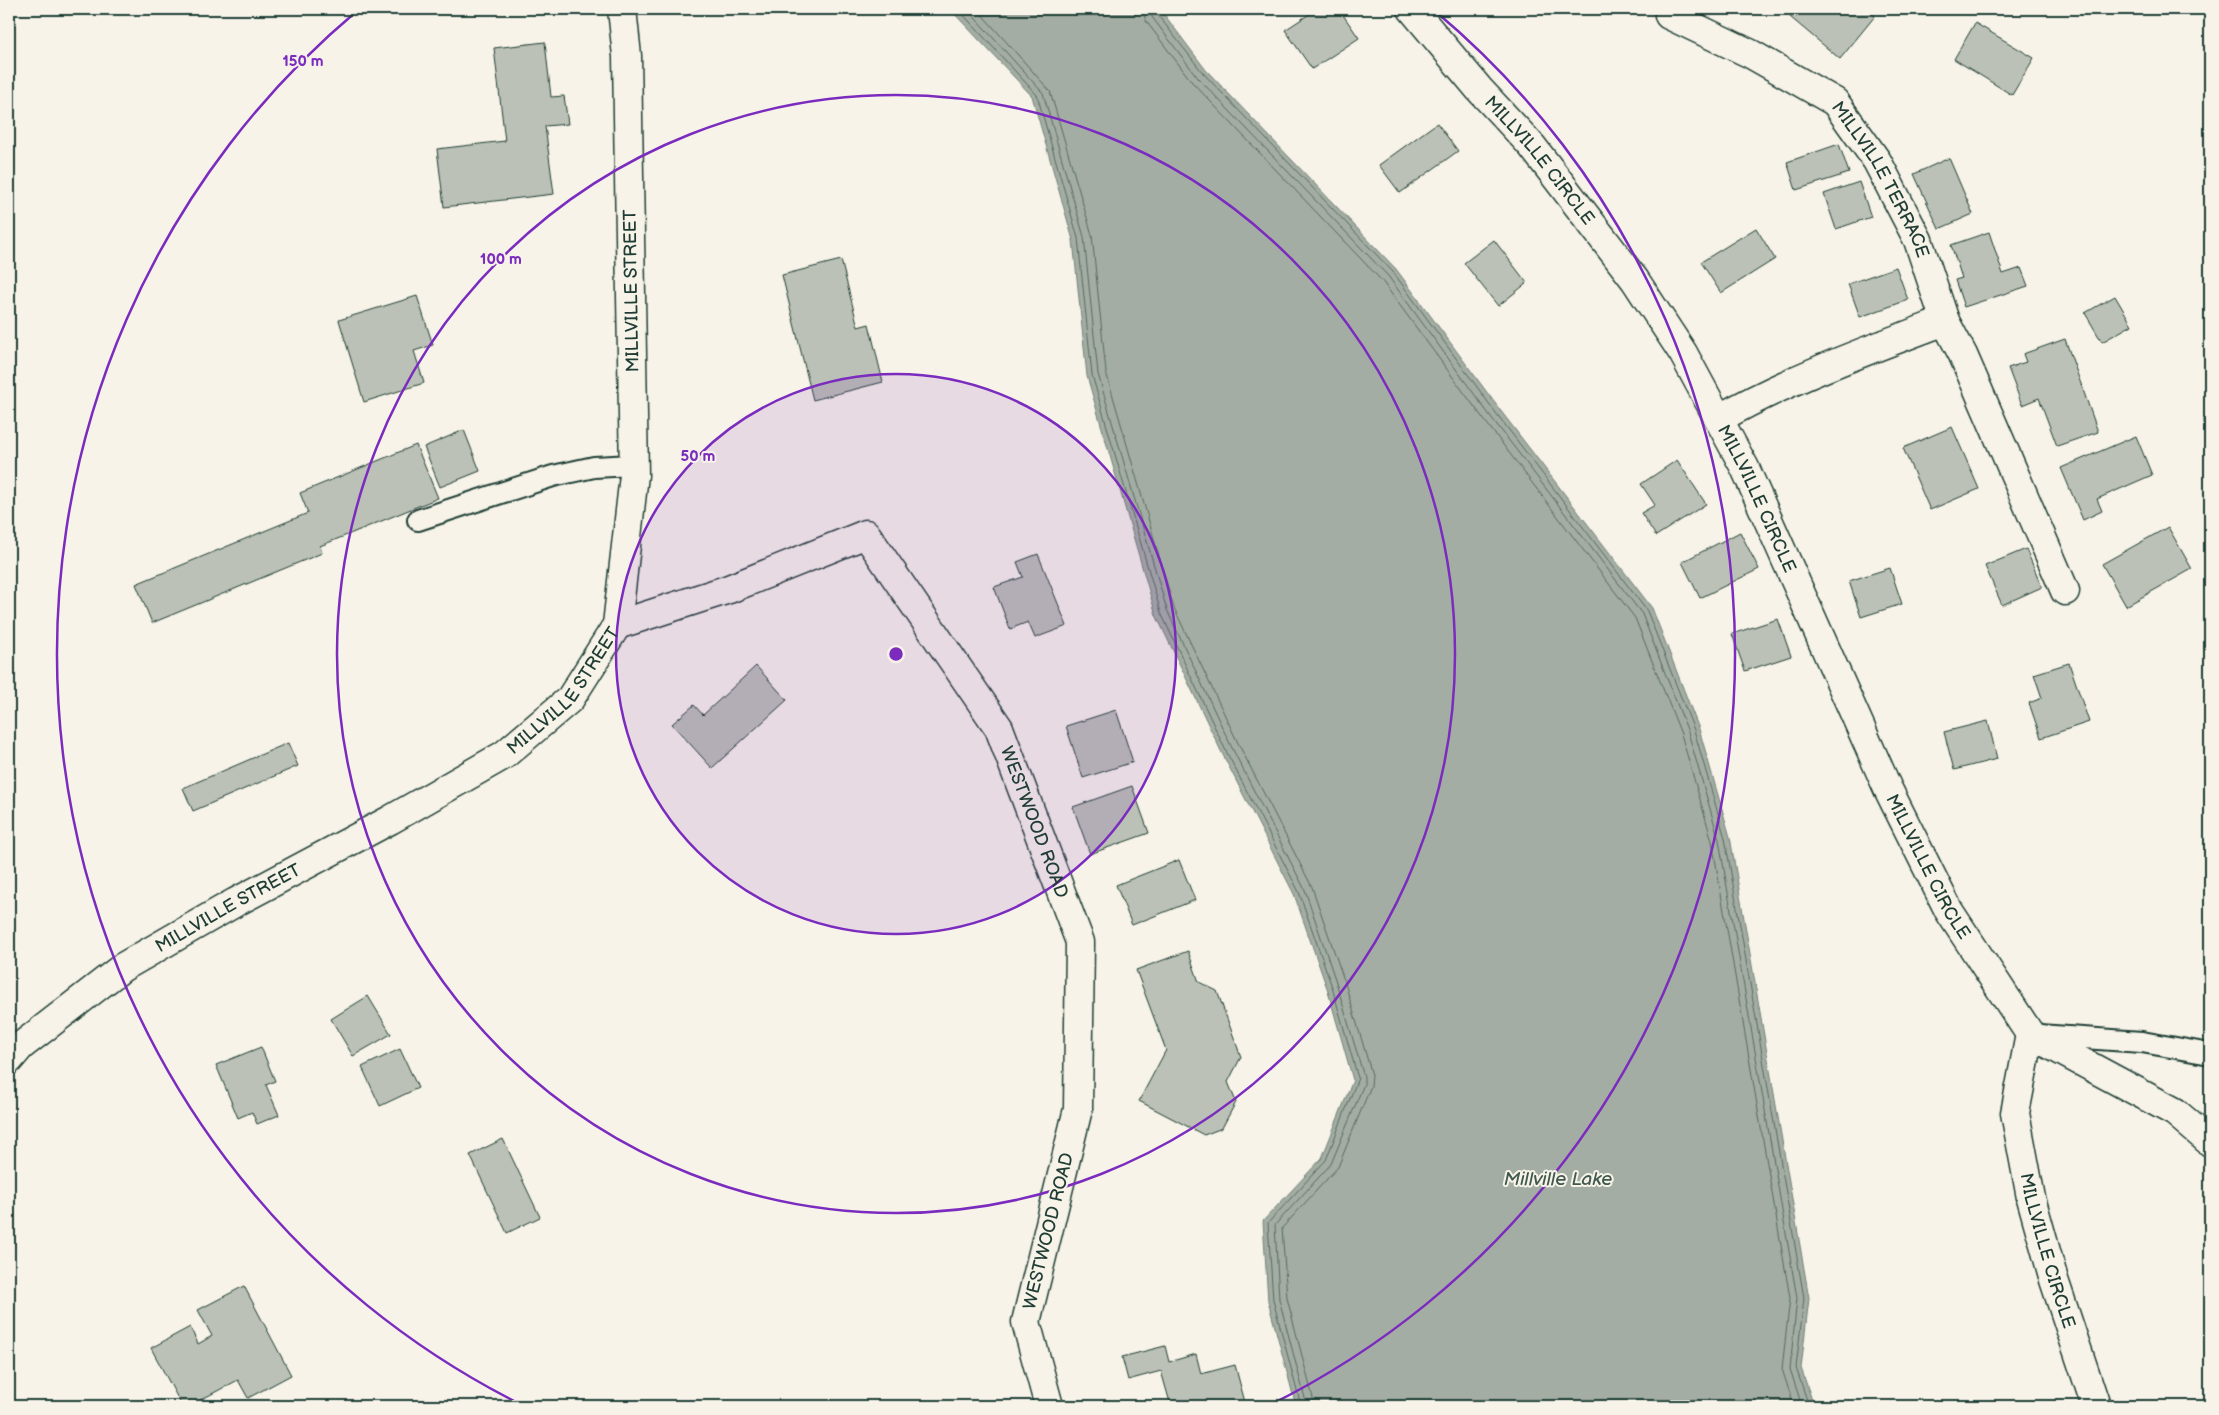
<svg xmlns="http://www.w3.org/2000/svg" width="2219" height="1415" font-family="'Balsamiq Sans',sans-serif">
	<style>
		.water { fill: #a4ada3; stroke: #6f8077 }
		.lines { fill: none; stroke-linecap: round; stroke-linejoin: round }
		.shore { stroke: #546a60; stroke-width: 1 }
		.building { fill: #bbc1b6; stroke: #1f3d34 }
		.lane-casing { stroke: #1f3d34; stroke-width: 24 }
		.street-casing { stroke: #1f3d34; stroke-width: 31 }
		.lane { stroke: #f7f3e8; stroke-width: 20 }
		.street { stroke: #f7f3e8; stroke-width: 28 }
		.ring { fill: none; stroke: #7b2cbf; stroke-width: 2.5 }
		.labels { text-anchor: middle; stroke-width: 4; stroke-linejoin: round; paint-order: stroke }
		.street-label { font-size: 18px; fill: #1f3d34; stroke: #f7f3e8 }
		.water-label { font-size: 19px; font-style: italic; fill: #405950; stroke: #f7f3e8 }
		.centre { fill: #7b2cbf; stroke: #f7f3e8; stroke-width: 2.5 }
		.ring-label { font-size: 15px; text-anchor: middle; font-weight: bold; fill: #7b2cbf; stroke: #f7f3e8; stroke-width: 4; stroke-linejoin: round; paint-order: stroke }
	</style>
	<rect width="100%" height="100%" fill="#f7f3e8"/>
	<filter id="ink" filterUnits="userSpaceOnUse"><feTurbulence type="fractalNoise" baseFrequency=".02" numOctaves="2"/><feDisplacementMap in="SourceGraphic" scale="10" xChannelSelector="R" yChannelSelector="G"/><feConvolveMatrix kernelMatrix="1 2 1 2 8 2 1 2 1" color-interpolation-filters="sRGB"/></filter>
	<g filter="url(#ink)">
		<!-- water -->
		<path class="water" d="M950 9H1160L1206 70 1396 269 1500 410 1652 608 1699 729 1730 837 1809 1298 1801 1368 1814 1406H1296L1268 1301 1263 1221 1322 1158 1353 1080 1327 988 1294 894 1221 751 1156 615 1087 376 1073 240 1032 96Z"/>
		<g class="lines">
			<!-- shore -->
			<path class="shore" d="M958 9 1037 95 1078 238 1092 375 1161 613 1225 749 1299 892 1332 987 1358 1078 1326 1160 1268 1223 1273 1300 1301 1406
				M967 9 1043 93 1084 237 1098 374 1167 610 1231 746 1305 890 1337 985 1364 1077V1084L1331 1164 1275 1225 1279 1299 1307 1406
				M977 9 1050 91 1092 235 1106 372 1174 608 1238 743 1312 887 1345 983 1372 1075 1371 1086 1338 1167 1282 1228 1287 1298 1315 1406
				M1142 9 1146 21 1192 82 1382 281 1485 421 1635 618 1681 734 1712 841 1790 1298 1782 1369 1794 1406
				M1150 9 1152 17 1198 78 1388 276 1491 417 1642 614 1688 732 1719 840 1797 1298 1790 1369 1802 1406
				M1156 9 1157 14 1203 73 1393 272 1496 413 1647 611 1694 730 1725 838 1804 1298 1796 1368 1809 1406"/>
		</g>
		<!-- building -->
		<path class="building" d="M1317 9H1339L1359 38 1312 69 1285 30Z
			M1797 9H1866L1875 16 1840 59 1790 17Z
			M1975 23 2034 58 2012 95 1954 59Z
			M545 42 551 97 564 96 568 124 545 126 554 194 444 207 437 149 505 141 494 48Z
			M1437 123 1458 151 1400 193 1379 165Z
			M1839 144 1849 173 1796 190 1787 162Z
			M1949 158 1973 214 1939 229 1914 174Z
			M1859 182 1871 217 1836 229 1824 194Z
			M1756 228 1775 259 1721 293 1701 262Z
			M1989 232 2003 274 2021 268 2028 286 1964 307 1955 280 1962 278 1951 245Z
			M1494 240 1527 283 1498 306 1464 263Z
			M841 260 858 327 869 324 883 382 813 400 782 275Z
			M1896 267 1908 300 1860 317 1848 284Z
			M417 296 433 345 414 351 424 383 364 402 339 320Z
			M2115 296 2132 325 2102 342 2085 313Z
			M2065 339 2098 432 2057 446 2039 398 2022 405 2008 368 2026 362 2023 354Z
			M1952 427 1979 489 1930 510 1903 448Z
			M464 430 480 471 440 487 424 447Z
			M2136 436 2152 475 2097 499 2102 511 2083 520 2061 468Z
			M416 445 438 498 320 546 322 553 152 623 136 584 308 513 300 493Z
			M1677 460 1706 504 1656 536 1641 513 1655 505 1641 484Z
			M2168 527 2192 569 2126 606 2102 564Z
			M1740 532 1759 569 1700 598 1682 562Z
			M2026 549 2042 587 2002 605 1985 566Z
			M1038 554 1067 626 1035 638 1028 622 1010 629 994 587 1023 577 1017 562Z
			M1890 568 1902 604 1861 617 1849 581Z
			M1778 619 1791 656 1745 671 1732 634Z
			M2069 663 2089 722 2041 738 2029 703 2042 698 2034 674Z
			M756 666 787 700 712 768 672 724 694 705 703 715Z
			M1116 710 1133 762 1083 778 1066 726Z
			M1988 721 1997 759 1954 770 1944 732Z
			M288 743 298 766 193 811 183 788Z
			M1132 786 1149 833 1090 854 1073 807Z
			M1179 860 1195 900 1132 925 1116 885Z
			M1188 951 1199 982 1217 991 1241 1057 1228 1082 1236 1102 1222 1128 1204 1135 1139 1101 1166 1050 1136 970Z
			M368 996 391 1034 353 1056 331 1019Z
			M261 1047 275 1081 266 1085 279 1115 257 1124 252 1112 238 1118 216 1065Z
			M400 1049 418 1088 380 1106 362 1067Z
			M503 1139 540 1217 507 1233 470 1155Z
			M244 1286 291 1375 248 1398 238 1380 189 1406H182L151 1348 190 1327 198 1344 212 1336 198 1310Z
			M1165 1346 1169 1362 1196 1354 1201 1374 1235 1365 1246 1406H1171L1161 1371 1128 1380 1122 1357Z"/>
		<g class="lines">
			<defs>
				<path id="lane" d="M418 520 553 476 594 467 633 465
					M2039 1035 2142 1042 2210 1054"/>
				<g id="street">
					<path id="s1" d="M1412 9 1479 89 1532 146 1635 280 1683 353 1745 468 1888 789 1949 911 2030 1034 2175 1112 2210 1142"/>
					<path id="s2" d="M1669 15 1751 54 1835 102 1877 161 1918 240 1945 321 1963 355 2065 591"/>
					<path d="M1720 418C1791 378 1868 350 1945 321"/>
					<path id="s3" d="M617 625 729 589 866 534 999 728 1080 942 1078 1109 1026 1322 1049 1406"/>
					<path id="s4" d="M2030 1034 2015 1113 2031 1198 2054 1280 2096 1406"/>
					<path id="s5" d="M9 1060 21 1046 123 967 236 902 390 820 504 755 570 699 617 625 634 475 627 56 622 9"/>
				</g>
			</defs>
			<!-- lane casing -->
			<use href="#lane" class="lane-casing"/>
			<!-- street casing -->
			<use href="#street" class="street-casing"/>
			<!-- lane -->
			<use href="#lane" class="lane"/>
			<!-- street -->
			<use href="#street" class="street"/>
		</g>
	</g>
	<!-- distance rings -->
	<circle cx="896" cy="654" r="280" fill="#7b2cbf" fill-opacity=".12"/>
	<g class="ring">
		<circle cx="896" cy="654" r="280"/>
		<circle cx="896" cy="654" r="559"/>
		<path d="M522 1405A839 839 0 0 1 357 11M1435 11A839 839 0 0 1 1270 1405"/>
	</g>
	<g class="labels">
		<!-- street labels -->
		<g class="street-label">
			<text dy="6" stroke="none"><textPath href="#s1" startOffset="198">MILLVILLE CIRCLE</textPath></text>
			<text dy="6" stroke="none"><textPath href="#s2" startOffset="278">MILLVILLE TERRACE</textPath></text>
			<text transform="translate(631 291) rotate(-91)" y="6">MILLVILLE STREET</text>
			<text dy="6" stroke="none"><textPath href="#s1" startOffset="602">MILLVILLE CIRCLE</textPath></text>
			<text dy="6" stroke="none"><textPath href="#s5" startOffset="672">MILLVILLE STREET</textPath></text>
			<text dy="6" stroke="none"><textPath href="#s3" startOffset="601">WESTWOOD ROAD</textPath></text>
			<text dy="6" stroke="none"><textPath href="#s1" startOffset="1008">MILLVILLE CIRCLE</textPath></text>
			<text dy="6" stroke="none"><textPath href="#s5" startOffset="268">MILLVILLE STREET</textPath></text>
			<text transform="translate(1048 1231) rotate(-76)" y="6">WESTWOOD ROAD</text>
			<text dy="6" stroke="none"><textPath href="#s4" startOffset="222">MILLVILLE CIRCLE</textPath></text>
		</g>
		<!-- water labels -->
		<g class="water-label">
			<text x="1558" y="1185">Millville Lake</text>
		</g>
	</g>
	<circle cx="896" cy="654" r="8" class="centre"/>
	<g class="ring-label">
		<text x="303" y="66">150 m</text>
		<text x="501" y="264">100 m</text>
		<text x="698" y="461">50 m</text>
	</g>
	<!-- margin -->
	<rect width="2219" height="1415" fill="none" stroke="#f7f3e8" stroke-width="30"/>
	<rect x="15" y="15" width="2189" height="1385" fill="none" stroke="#1f3d34" stroke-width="2" filter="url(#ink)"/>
</svg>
